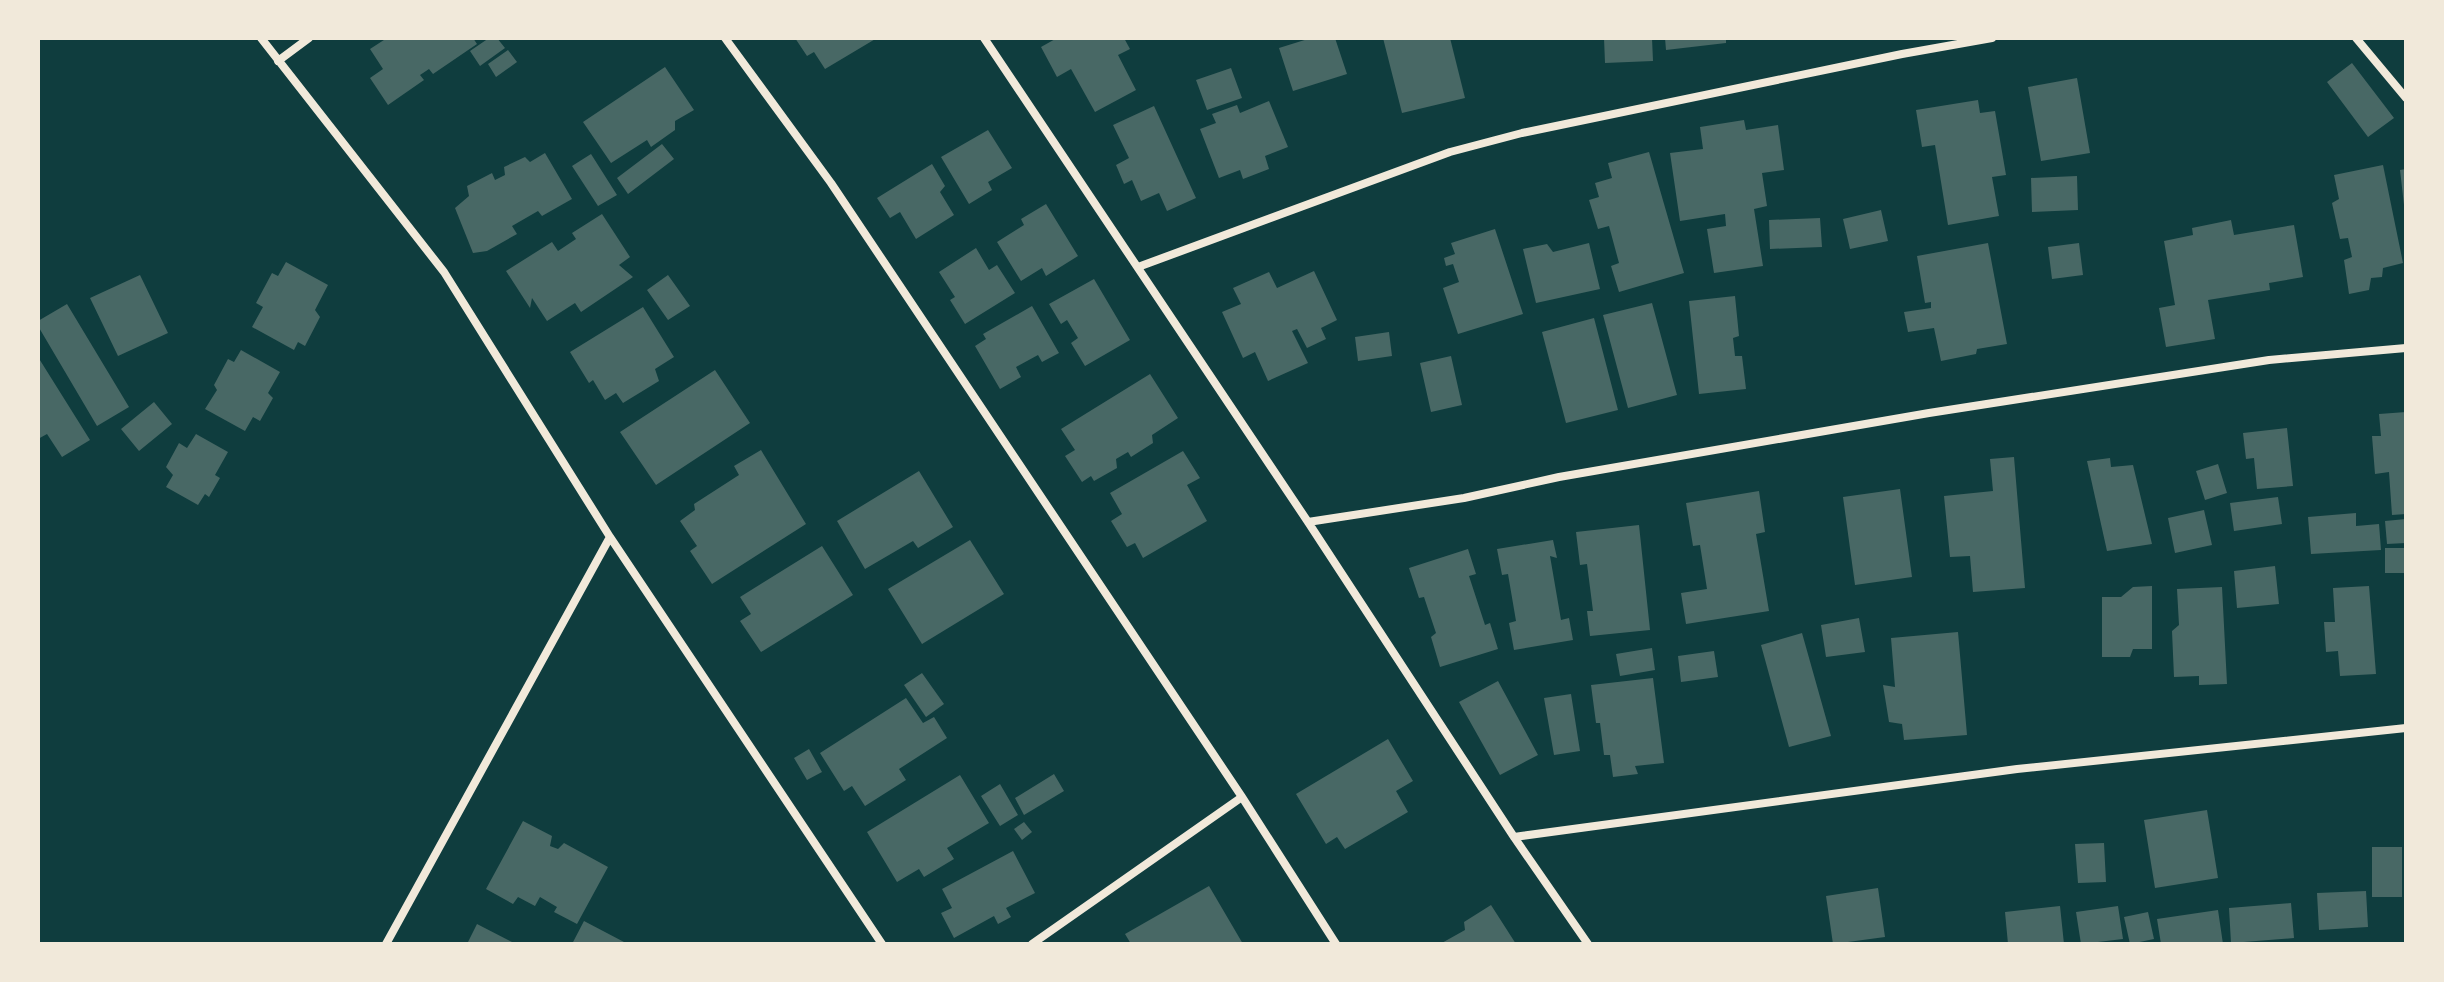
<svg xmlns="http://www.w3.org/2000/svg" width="2444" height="982" font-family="Overpass,sans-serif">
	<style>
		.building { fill: #486865 }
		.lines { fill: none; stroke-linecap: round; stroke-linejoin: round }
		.minor { stroke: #f1e9da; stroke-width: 8 }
	</style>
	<rect width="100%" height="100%" fill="#0f3d3e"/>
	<!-- building -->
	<path class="building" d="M387 38H473L477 44 433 74 429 69 420 75 424 80 388 105 370 78 383 69 370 49Z
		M489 38H497L505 48 480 66 470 51Z
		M795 38H877L825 69 814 52 807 56Z
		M1057 38H1124L1130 49 1118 55 1136 90 1095 112 1071 69 1057 77 1041 47Z
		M1311 38H1335L1347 74 1293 91 1279 48Z
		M1383 38H1450L1465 98 1402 113Z
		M1604 38H1652L1653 61 1605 63Z
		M1665 38H1726V43L1666 50Z
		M508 50 517 62 496 77 488 64Z
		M2352 63 2394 118 2368 137 2327 82Z
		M665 67 694 110 675 121V130L651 147 647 140 611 163 583 122Z
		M1231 68 1242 98 1207 110 1196 80Z
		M2077 78 2090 153 2041 161 2028 87Z
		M1978 100 1980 113 1995 111 2006 175 1992 177 1999 216 1948 225 1935 145 1922 147 1916 110Z
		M1269 101 1288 147 1265 156 1269 169 1243 179 1240 170 1219 178 1200 129 1216 123 1212 114 1237 105 1240 113Z
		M1154 106 1196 198 1167 211 1159 193 1141 201 1132 180 1124 184 1116 165 1129 158 1113 125Z
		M1744 120 1746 130 1778 125 1784 170 1762 173 1767 206 1754 209 1763 266 1714 273 1707 229 1726 226 1725 214 1680 221 1670 153 1703 149 1700 127Z
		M988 130 1012 168 988 182 992 190 969 204 941 157Z
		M662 144 674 159 628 194 617 178Z
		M1649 152 1684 273 1619 292 1611 266 1619 263 1609 226 1598 229 1589 200 1599 197 1595 183 1612 178 1608 163Z
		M545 153 572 199 542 216 538 211 512 226 517 234 487 251 473 253 455 208 469 196 467 186 492 173 495 180 505 175 504 167 525 157 530 162Z
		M591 154 617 195 598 206 572 166Z
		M932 164 945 186 940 192 954 215 916 239 900 212 890 218 877 198Z
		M2383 165 2403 263 2383 268 2382 277 2371 278 2369 290 2349 294 2344 260 2352 257 2348 238 2340 239 2332 203 2339 199 2334 175Z
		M2406 169V205H2404L2400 170Z
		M2077 176 2078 210 2032 212 2031 178Z
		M1046 204 1078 256 1046 276 1042 268 1021 281 997 242 1024 225 1021 219Z
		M1881 210 1888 241 1850 249 1843 219Z
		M602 214 630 257 619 265 633 277 581 312 575 303 547 321 532 298 530 308 506 271 552 242 558 251 576 239 572 233Z
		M1820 218 1822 247 1770 249 1769 220Z
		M2231 220 2234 235 2294 225 2303 277 2269 283 2270 290 2208 300 2215 339 2166 347 2159 308 2175 305 2164 241 2193 235 2192 228Z
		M1495 229 1523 314 1458 334 1443 288 1459 282 1453 264 1446 266 1444 258 1455 254 1451 243Z
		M1589 243 1600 289 1536 303 1523 249 1547 244 1553 252Z
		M1988 243 2007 344 1977 349 1976 354 1941 361 1934 328 1908 332 1904 312 1931 308V302L1925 303 1917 256Z
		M2079 243 2083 275 2052 279 2048 247Z
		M976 248 989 270 997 265 1015 293 965 324 950 300 955 297 939 272Z
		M286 262 328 285 315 310 320 317 305 346 298 342 294 350 252 327 263 307 256 303 272 273 278 276Z
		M1314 271 1337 320 1321 328 1326 339 1307 348 1297 329 1292 331 1308 363 1268 381 1255 352 1243 358 1222 312 1241 304 1233 288 1269 272 1277 288Z
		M140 275 168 333 118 356 90 298Z
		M668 275 690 306 668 320 647 290Z
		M1094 279 1130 340 1085 366 1071 343 1078 338 1067 320 1061 324 1049 304Z
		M1735 296 1739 336 1733 338 1735 356H1742L1746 389 1699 394 1689 301Z
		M1652 303 1677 395 1628 408 1603 315Z
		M67 304 129 407 97 426 38 326V321Z
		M1032 306 1059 353 1042 362 1038 355 1016 367 1021 377 1000 389 975 346 986 339 983 334Z
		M643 307 674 357 655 369 659 381 623 403 616 393 605 400 593 380 589 383 570 352Z
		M1594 318 1618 410 1566 423 1542 332Z
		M1389 332 1392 356 1358 361 1355 337Z
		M241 350 280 372 268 393 273 398 260 421 253 417 245 431 205 409 217 390 214 385 228 359 234 362Z
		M1451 356 1462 405 1431 412 1420 363Z
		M38 357 90 440 62 457 47 434 38 439Z
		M715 370 750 423 656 485 620 432Z
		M1150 374 1178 418 1152 435 1153 443 1131 457 1128 452 1116 459 1117 468 1094 481 1091 476 1082 482 1065 456 1075 450 1061 429Z
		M154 402 172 424 139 451 121 429Z
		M2406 412V514L2392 515 2389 472 2375 474 2372 436H2381L2379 414Z
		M2287 428 2293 486 2257 489 2254 458 2246 459 2243 433Z
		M196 434 228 452 215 475 220 478 209 497 205 494 198 505 166 487 173 475 166 467 179 443 187 448Z
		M761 450 806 524 712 584 690 551 697 546 680 521 695 510 694 504 739 475 734 466Z
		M1183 451 1200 478 1187 485 1207 521 1143 558 1135 543 1127 547 1111 521 1122 514 1110 493Z
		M2014 457 2025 588 1973 592 1970 556 1950 557 1944 496 1993 491 1990 459Z
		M2110 458 2111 467 2133 465 2152 544 2107 551 2087 461Z
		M2218 464 2227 493 2205 500 2196 471Z
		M919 471 953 527 918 548 913 541 865 569 837 521Z
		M1900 489 1912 577 1855 585 1843 497Z
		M1759 491 1765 532 1756 534 1769 611 1686 624 1681 593 1707 589 1700 545 1693 546 1686 503Z
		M2278 497 2282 524 2234 531 2230 503Z
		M2204 510 2212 545 2175 553 2168 518Z
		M2356 513V526L2379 524 2381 550 2311 554 2308 517Z
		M2406 519V543L2387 544 2385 521Z
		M1639 525 1650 630 1590 636 1587 611H1593L1587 564 1580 565 1576 532Z
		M970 540 1004 594 922 644 888 589Z
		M1553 540 1557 558 1550 556 1561 620 1569 618 1573 640 1514 650 1509 623 1516 621 1508 574 1502 575 1497 549Z
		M822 546 853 595 761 652 740 621 751 614 740 597Z
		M2385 548H2406V573H2385Z
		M1468 549 1476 574 1469 576 1485 625 1490 623 1498 649 1440 667 1431 637 1436 633 1424 597 1419 598 1409 568Z
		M2275 566 2279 604 2237 608 2234 571Z
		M2152 586V649H2133L2130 657H2102V597H2121L2133 587Z
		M2369 586 2376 674 2340 676 2338 651 2326 652 2324 622H2335L2333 588Z
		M2222 587 2227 684 2199 685V676L2174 677 2172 631 2179 625 2177 589Z
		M1859 618 1865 652 1826 657 1821 625Z
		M1958 632 1967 735 1904 740 1902 724 1889 722 1883 685 1895 687 1891 638Z
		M1802 633 1831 736 1789 747 1761 645Z
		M1652 648 1655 670 1620 676 1616 654Z
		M1714 651 1718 677 1681 682 1678 656Z
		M922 673 944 704 926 717 904 685Z
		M1653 678 1664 763 1635 766 1638 774 1613 777 1610 755H1604L1600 723H1596L1591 685Z
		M1498 681 1538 755 1500 775 1459 702Z
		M1571 694 1580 751 1554 755 1544 698Z
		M906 698 923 723 934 717 947 738 899 769 906 780 865 806 852 786 844 791 820 753Z
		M1388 739 1413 781 1396 791 1408 812 1345 849 1337 837 1326 844 1296 794Z
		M809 749 822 772 807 780 794 758Z
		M1054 774 1064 791 1024 815 1015 798Z
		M960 775 989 823 947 848 954 859 924 877 919 869 897 882 867 832Z
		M1000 784 1018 815 1000 826 981 796Z
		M2207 810 2218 878 2155 888 2144 820Z
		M523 821 552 836 550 846 558 849 564 843 608 867 577 924 554 912 557 907 540 897 535 906 518 897 513 904 486 889Z
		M1024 822 1032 832 1022 840 1014 829Z
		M2104 843 2106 882 2078 883 2075 844Z
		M2372 847H2402V897H2372Z
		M1013 851 1035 893 1006 908 1011 917 998 924 994 916 954 938 941 913 952 908 942 889Z
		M1209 886 1243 944H1131L1125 934Z
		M1878 888 1885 937 1833 944 1826 896Z
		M2366 891 2368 927 2319 930 2317 893Z
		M2291 903 2294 938 2231 943 2229 908Z
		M1491 905 1516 944H1440L1465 930 1464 922Z
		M2060 906 2064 944H2008L2005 912Z
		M2118 906 2123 939 2081 944 2076 912Z
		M2218 910 2223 944H2161L2157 919Z
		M2148 912 2154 939 2130 944 2124 917Z
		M584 921 624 942 623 944H572Z
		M477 924 516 944H467Z"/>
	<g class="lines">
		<!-- minor -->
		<path class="minor" d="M261 38 444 272 610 537 882 944
			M725 38 831 183 1242 797 1336 944
			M984 38 1308 522 1514 837 1588 944
			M2356 38 2406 98
			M278 61 309 38
			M1138 267 1450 152 1522 133 1902 54 1992 38
			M1308 522 1464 498 1559 477 1929 413 2269 360 2406 348
			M1514 837 2017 769 2406 728
			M386 944 610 537
			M1032 944 1242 797"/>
	</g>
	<!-- border -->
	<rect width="2444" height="982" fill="none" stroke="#f1e9da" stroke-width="80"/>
</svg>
